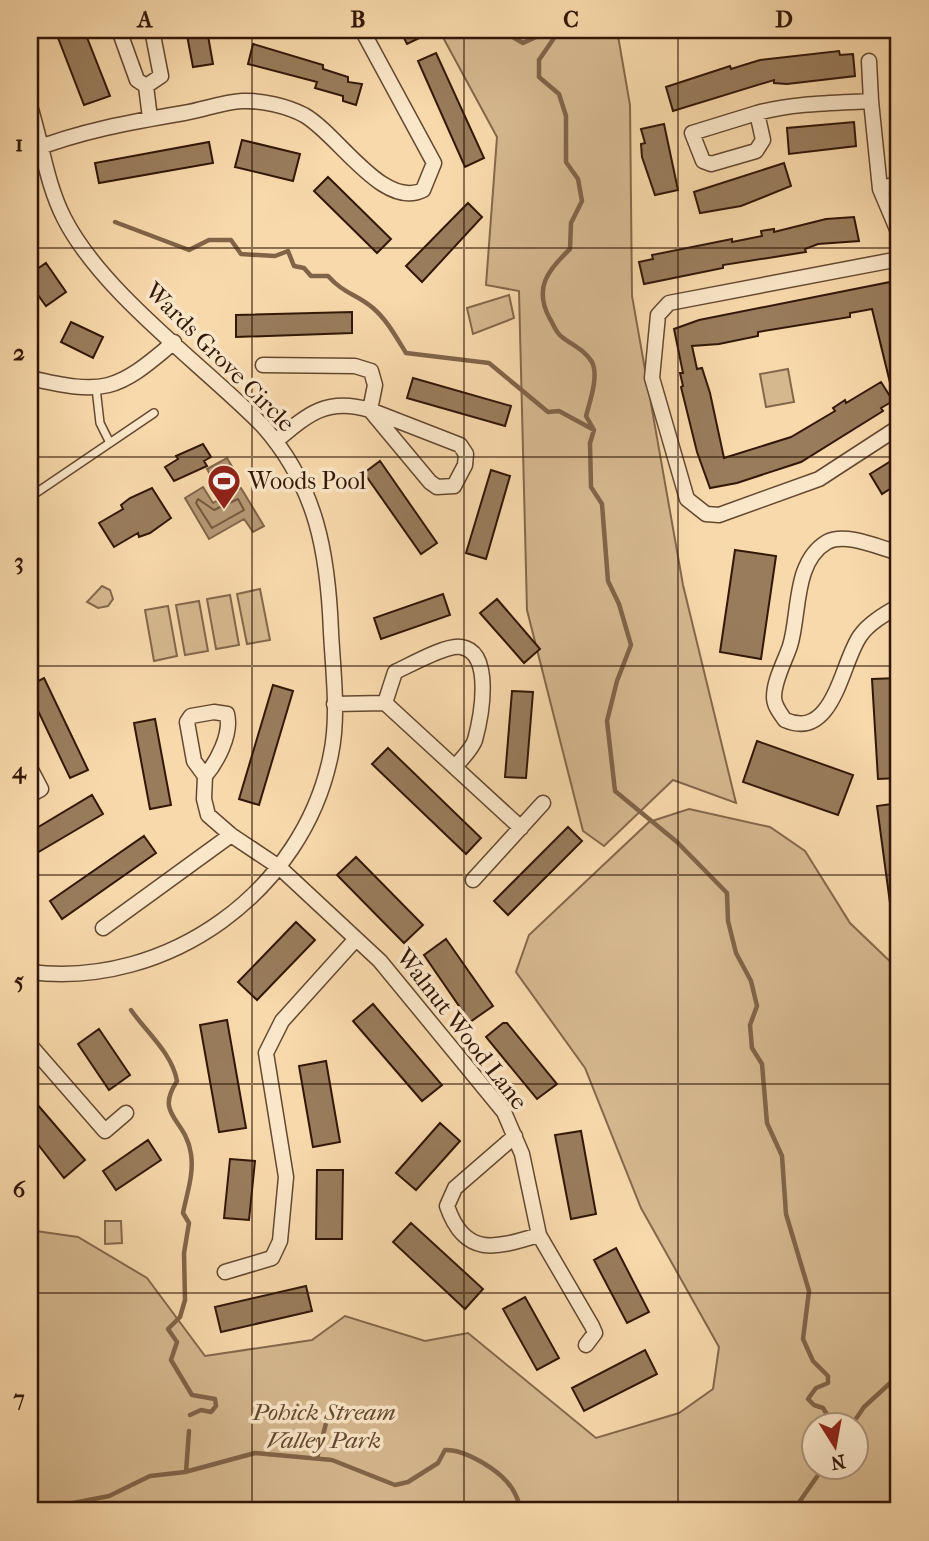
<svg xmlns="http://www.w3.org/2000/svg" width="929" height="1541" font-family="'IM FELL French Canon',serif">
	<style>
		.green { fill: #d6b88f; stroke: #84684b; stroke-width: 2; fill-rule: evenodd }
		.water { fill: #b59773; stroke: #816448; stroke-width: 2 }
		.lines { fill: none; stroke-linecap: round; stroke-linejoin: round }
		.shore { stroke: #74573d; stroke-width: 2 }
		.stream { stroke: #816448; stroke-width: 4.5 }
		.building { fill: #997c5c; stroke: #321707; stroke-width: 2 }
		.lane-casing { stroke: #644830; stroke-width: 10 }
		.street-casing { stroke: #644830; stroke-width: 17 }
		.lane { stroke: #fae6c8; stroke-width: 7 }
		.street { stroke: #fae6c8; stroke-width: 14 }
		.grid { fill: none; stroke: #321707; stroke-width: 2; stroke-opacity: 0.55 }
		.labels { text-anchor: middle; stroke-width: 7; stroke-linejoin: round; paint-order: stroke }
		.street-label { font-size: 24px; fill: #321707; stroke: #fae6c8 }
		.poi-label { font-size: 24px; fill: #321707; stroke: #fae6c8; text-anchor: start }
		.park-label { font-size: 24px; font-style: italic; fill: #634730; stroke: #fae6c8 }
		.neatline { fill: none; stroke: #321707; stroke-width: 2.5 }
		.grid-label { font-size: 23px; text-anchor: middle; font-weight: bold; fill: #321707 }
	</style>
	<rect width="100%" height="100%" fill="#f8d9ab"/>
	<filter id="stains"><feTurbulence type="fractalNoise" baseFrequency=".00286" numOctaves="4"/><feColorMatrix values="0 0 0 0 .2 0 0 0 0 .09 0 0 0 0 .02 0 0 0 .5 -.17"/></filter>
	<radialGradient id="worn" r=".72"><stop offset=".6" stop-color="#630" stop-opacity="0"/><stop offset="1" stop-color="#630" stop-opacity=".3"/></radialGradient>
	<!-- green -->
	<path class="green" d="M439 30H617L630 105 632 296 683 585 736 803 673 780 604 846 583 831 527 610 519 291 486 285 497 137Z
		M509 295 514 318 473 334 467 308Z
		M788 369 794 402 766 407 760 374Z
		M102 586 110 590 113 599 108 606 98 608 87 602Z
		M260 589 270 640 247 644 237 594Z
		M230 595 239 645 216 649 207 599Z
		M199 601 208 651 185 655 176 605Z
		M168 606 177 656 154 661 145 610Z
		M689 809 770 827 805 851 850 923 899 970V1511H30V1233L36 1231 78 1237 147 1278 205 1356 312 1340 345 1316 425 1341 468 1333 596 1438 679 1413 713 1389 719 1347 641 1208 585 1068 516 972 529 935 649 822ZM814 1426H856V1468H814Z
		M105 1221H121L122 1243 105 1244Z"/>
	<!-- water -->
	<path class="water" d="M227 458 238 477 231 481 227 471 220 475 219 479 225 484 218 489 207 469Z
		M203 487 213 503 241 488 264 526 253 532 244 519 209 539 185 498Z"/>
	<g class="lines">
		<!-- shore -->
		<path class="shore" d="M198 499 214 510 238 499 244 510 212 528 196 503Z"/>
		<!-- stream -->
		<path class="stream" d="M508 30 511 36 523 43 547 32 554 38 539 60V77L559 94 566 116V162L578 179 582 201 571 223 570 249C548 270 533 288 550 319 554 325 556 333 562 337 572 345 585 350 592 362 599 376 590 401 586 416L594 430 590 443 591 487 602 504 608 581 619 604 631 645 617 681 607 721 615 791 677 842 727 893 728 921 736 953 751 981 757 1006 750 1025 752 1048 762 1064 767 1123 782 1156 786 1214 809 1291 803 1339 813 1361 828 1376V1383L816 1388 808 1399 814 1405 823 1408 834 1426
			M115 222 189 250 209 240H231L241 254 275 256 288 251 294 266 304 268 311 276H328C344 294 357 294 373 308 387 320 396 337 406 353L489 363 548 412 559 411 594 430
			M131 1010C147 1033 172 1053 177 1081 154 1116 186 1118 191 1154 194 1174 187 1193 183 1213L189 1223 184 1253 185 1300 180 1317 168 1329 177 1342 171 1360 192 1395 215 1399 216 1406 211 1412 201 1410 190 1415
			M851 1426 864 1407 899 1375
			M317 1458 330 1408
			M186 1472 189 1431
			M48 1511 63 1505 109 1496 150 1476 185 1472 255 1453 332 1460 395 1485 408 1482 438 1463 445 1450C465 1449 502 1471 513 1490 517 1496 519 1504 522 1511
			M793 1511 823 1468"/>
	</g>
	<!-- building -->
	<path class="building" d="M55 30H84L110 96 84 105Z
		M186 30H207L213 64 193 67Z
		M400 30H436L407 44Z
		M253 44 323 65V69L348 77V82L362 84 356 105 343 101V96L315 88 317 82 248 64Z
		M839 51 840 55 853 54 855 76 787 84 774 83V80L673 111 666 87 730 66 731 69 760 60Z
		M436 53 484 158 465 167 418 61Z
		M854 122 856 146 789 154 787 128Z
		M664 124 678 190 655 195 642 157 641 144 645 143 641 129Z
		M242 140 300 154 293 181 235 167Z
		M209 142 213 163 99 183 95 163Z
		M784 163 791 186 741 206 700 213 694 192Z
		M328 177 391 239 377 253 314 191Z
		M468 203 482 217 422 282 406 266Z
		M854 217 859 241 818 244 805 249 806 252 723 265V268L644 284 639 262 653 259 652 255 732 239V242L762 236 761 231 774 229V232L826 219Z
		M46 263 66 292 46 306 30 284V274Z
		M895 281 899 301V398L894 399 872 309 850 313V317L758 332V336L719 344 692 346 697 369 702 368 710 393 724 458 791 437 835 411 833 408 845 400 846 403 881 382 893 401 881 408 883 411 801 462 737 483 710 488 697 452 681 387 683 386 680 373H683L674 329 699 320Z
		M352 312V333L236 337V315Z
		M71 322 103 337 93 358 61 342Z
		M413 378 511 406 505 426 407 398Z
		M203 444 211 457 204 461 207 466 174 481 165 467 178 459 176 456Z
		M899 456V483L882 494 870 474Z
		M380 461 437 543 421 554 364 473Z
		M491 470 510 476 486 559 466 553Z
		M152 488 171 518 150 533 139 537 138 533 114 547 99 523 123 509 121 505 130 498Z
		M735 550 776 556 761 659 720 652Z
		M443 594 450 615 381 639 374 618Z
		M497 599 540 649 524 663 480 613Z
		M44 678 88 770 70 778 30 694V685Z
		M899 678V778L878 779 872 679Z
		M273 685 293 691 259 805 239 799Z
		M512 691 533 692 526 778 505 777Z
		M155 719 171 805 150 809 134 723Z
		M757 741 853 775 838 815 743 782Z
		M388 748 481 838 466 854 372 764Z
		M92 795 103 814 30 857V832Z
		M899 803V918H892L877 806Z
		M568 827 582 841 508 915 494 901Z
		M144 836 156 853 62 919 50 901Z
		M356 857 423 925 404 943 337 875Z
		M296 922 315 940 257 1000 238 982Z
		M446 939 493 1006 470 1022 424 955Z
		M373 1004 442 1085 422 1101 353 1021Z
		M227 1020 246 1128 219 1132 200 1025Z
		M503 1023H507L557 1084 537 1099 486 1037Z
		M99 1029 130 1075 109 1090 78 1044Z
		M326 1061 340 1142 313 1147 299 1066Z
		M30 1096 85 1160 64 1178 30 1134Z
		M440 1123 460 1141 416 1190 396 1173Z
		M581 1131 596 1214 571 1219 555 1135Z
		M148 1140 161 1160 116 1190 103 1171Z
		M230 1159 255 1161 249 1220 224 1218Z
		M317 1170H343L342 1239H316Z
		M411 1223 483 1289 465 1309 393 1242Z
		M616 1248 649 1312 627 1323 594 1260Z
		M306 1286 312 1311 221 1332 215 1307Z
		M525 1297 559 1358 537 1370 503 1309Z
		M645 1350 657 1374 584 1411 572 1388Z"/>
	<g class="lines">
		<defs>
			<path id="lane" d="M96 388 100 423 110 443
				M30 497 154 413"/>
			<path id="street" d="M119 30 137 80 146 86 150 118
				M146 86 161 76 152 30
				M871 101 880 189 899 234
				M30 106C42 144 46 182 64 218 102 293 203 365 263 426 317 487 328 554 331 632 333 672 339 715 331 754 304 891 168 989 30 972
				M757 113 763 140 756 151 711 164 703 161 692 133 757 113C794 103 833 103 871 101L869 61
				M30 151C80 131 131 122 184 113 203 110 223 102 242 101 261 100 287 106 304 115 338 134 383 210 423 190L434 163 362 30
				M880 189 899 183
				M899 259 669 303 658 315 652 378 687 499 706 514 719 515 819 479 899 427
				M263 365 355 366 371 371 375 385 370 410C327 397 308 414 276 441
				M30 378C104 395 116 392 174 342
				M370 410 460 445 466 454 465 465 454 486 437 487 430 482Z
				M899 553C880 548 846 532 827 542 793 562 800 614 790 646 785 661 774 680 774 697 774 706 780 713 785 720 834 741 841 663 860 636 869 623 885 614 899 606
				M385 703 395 672C410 665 447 644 461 647 494 652 481 718 475 740 472 749 462 758 456 766
				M334 704 385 703 521 828
				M30 768 41 789 30 795
				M205 776C217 762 232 734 227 714L214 712 191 716 187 722 194 761 205 776 204 799 208 815 231 835 279 867 380 961 504 1112 522 1154 539 1235 592 1326 595 1333 586 1345
				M473 880 543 803
				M103 928 231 835
				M30 1045 105 1131 126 1113
				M515 1136 455 1188 447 1206C465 1258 496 1248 539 1235
				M225 1272 272 1258 280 1241 286 1177 266 1053 282 1021 355 940"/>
		</defs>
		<!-- lane casing -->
		<use href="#lane" class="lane-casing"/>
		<!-- street casing -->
		<use href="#street" class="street-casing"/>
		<!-- lane -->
		<use href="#lane" class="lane"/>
		<!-- street -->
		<use href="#street" class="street"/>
	</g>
	<!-- grid -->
	<path class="grid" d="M252 30V1511M464 30V1511M678 30V1511M30 248H899M30 457H899M30 666H899M30 875H899M30 1084H899M30 1293H899"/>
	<!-- icons -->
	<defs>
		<symbol id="stadium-pin" viewBox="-11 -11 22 30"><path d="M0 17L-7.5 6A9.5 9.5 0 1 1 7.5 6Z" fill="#8f2418" stroke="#fae6c8"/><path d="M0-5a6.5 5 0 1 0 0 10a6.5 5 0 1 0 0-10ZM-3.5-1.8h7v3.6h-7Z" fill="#fff"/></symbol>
	</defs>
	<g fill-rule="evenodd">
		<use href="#stadium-pin" x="205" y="462" width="38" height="52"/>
	</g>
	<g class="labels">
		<!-- street labels -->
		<g class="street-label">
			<text transform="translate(220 357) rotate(45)" y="8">Wards Grove Circle</text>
			<text transform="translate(462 1029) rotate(52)" y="8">Walnut Wood Lane</text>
		</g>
		<!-- poi labels -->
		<g class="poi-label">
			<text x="248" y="489">Woods Pool</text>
		</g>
		<!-- park labels -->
		<g class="park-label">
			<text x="324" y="1420">Pohick Stream<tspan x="324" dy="28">Valley Park</tspan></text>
		</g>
	</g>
	<!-- margin -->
	<rect width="929" height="1541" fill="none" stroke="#f8d9ab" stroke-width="77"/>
	<!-- north arrow -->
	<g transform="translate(835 1446) rotate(169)"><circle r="33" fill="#fae6c8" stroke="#aa937b" stroke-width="2"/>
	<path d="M0-5L12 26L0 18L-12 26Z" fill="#8f2418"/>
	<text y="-10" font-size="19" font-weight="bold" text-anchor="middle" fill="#321707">N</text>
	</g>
	<rect x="38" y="38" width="852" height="1464" class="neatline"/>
	<g class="grid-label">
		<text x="145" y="27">A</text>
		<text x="358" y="27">B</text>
		<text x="571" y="27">C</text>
		<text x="784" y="27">D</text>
		<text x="19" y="151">1</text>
		<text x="19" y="360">2</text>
		<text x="19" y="569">3</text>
		<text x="19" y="778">4</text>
		<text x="19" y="988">5</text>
		<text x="19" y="1197">6</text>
		<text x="19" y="1406">7</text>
	</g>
	<rect width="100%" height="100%" filter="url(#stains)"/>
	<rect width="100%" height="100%" fill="url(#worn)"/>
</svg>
